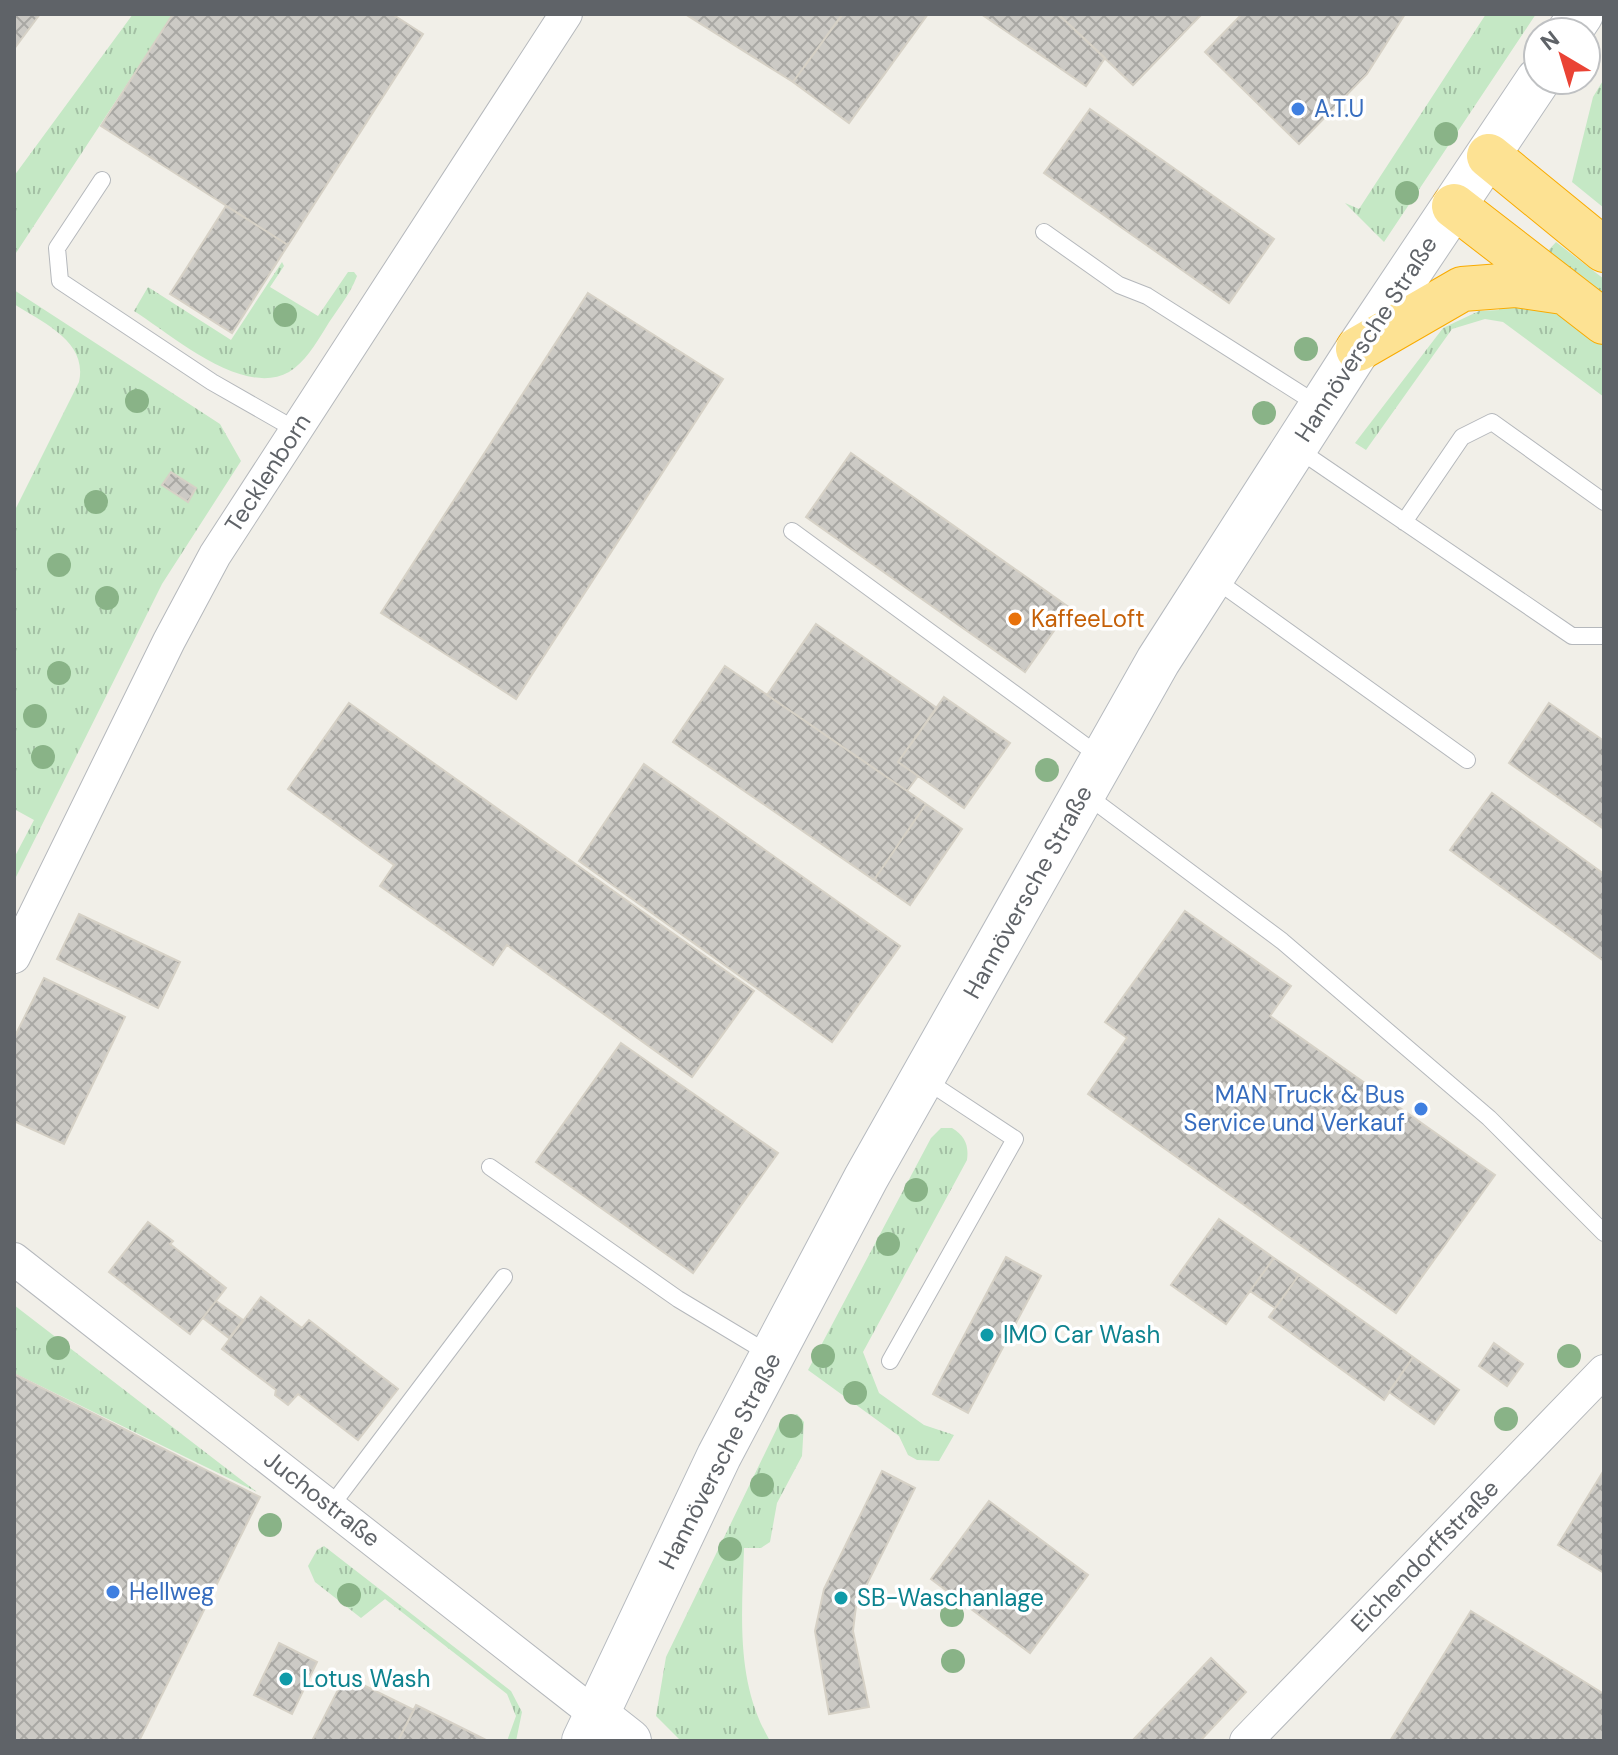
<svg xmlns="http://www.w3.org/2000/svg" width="1618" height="1755" font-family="'DM Sans',sans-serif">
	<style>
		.grass { fill: url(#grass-tufts) }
		.building { fill: url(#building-cross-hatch); stroke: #d6d1c6; stroke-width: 2 }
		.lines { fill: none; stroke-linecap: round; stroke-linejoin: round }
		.lane-casing { stroke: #b5b8bc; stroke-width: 18 }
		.street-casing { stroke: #b5b8bc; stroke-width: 34 }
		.secondary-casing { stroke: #b6babf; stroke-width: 46 }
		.highway-casing { stroke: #f9ab00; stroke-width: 46 }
		.lane { stroke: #fff; stroke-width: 16 }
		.street { stroke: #fff; stroke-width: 32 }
		.secondary { stroke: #fff; stroke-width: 44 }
		.highway { stroke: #fde293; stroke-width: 44 }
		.tree { fill: #89b387 }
		.shop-dot { fill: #3f7fe0; stroke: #fff; stroke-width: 3 }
		.food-dot { fill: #e8710a; stroke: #fff; stroke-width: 3 }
		.culture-dot { fill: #0f9aa8; stroke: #fff; stroke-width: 3 }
		.labels { text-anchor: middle; stroke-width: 7; stroke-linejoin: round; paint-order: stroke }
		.shop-label { font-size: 24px; fill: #366cbe; stroke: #fff; text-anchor: start }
		.street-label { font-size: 24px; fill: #5f6368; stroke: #fff }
		.food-label { font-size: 24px; fill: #c56008; stroke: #fff; text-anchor: start }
		.culture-label { font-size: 24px; fill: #0d838f; stroke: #fff; text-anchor: start }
	</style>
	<defs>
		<pattern id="grass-tufts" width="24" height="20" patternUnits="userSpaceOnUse" patternTransform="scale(2)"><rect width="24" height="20" fill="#c5e8c5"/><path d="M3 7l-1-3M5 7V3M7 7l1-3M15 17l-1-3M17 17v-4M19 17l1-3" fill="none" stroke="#a3c0a4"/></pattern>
		<pattern id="building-cross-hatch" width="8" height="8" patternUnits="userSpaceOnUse" patternTransform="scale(2)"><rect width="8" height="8" fill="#cccac5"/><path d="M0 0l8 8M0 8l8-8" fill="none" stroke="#a9a8a4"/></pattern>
	</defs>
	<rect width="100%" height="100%" fill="#f1efe8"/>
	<!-- grass -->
	<path class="grass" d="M133 14H173L14 256V176Z
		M1486 14H1536L1384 242 1345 203 1359 209Z
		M1604 79V208L1572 182 1593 97Z
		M1556 242 1604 279V299L1545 254Z
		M282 262 284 266 270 287 318 316 348 272H354L357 276C350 295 335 312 325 329 315 345 305 362 289 372 243 398 172 335 134 311L148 287 231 340Z
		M14 290 220 424 241 461 162 584 14 881V858L34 820 14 809V512L79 382C88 341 43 323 14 304Z
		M1499 301 1553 311 1604 344V397L1503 322 1485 319 1452 329 1366 450 1355 443 1443 328 1479 311 1499 310Z
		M941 1128H952C965 1136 969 1145 967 1160L863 1352 879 1393 924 1425 954 1435 939 1461 917 1460 908 1455 899 1436 808 1370 931 1138Z
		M14 1305 257 1492 14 1373Z
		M797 1414 804 1422 802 1456 777 1503 770 1542 761 1548H744C742 1614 735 1682 770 1741H681L656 1716 666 1657 781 1420Z
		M324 1546 511 1691 522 1712 516 1741H507L516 1716 507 1694 385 1599 361 1618 315 1582 308 1566 317 1550Z"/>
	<!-- building -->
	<path class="building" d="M14 14H40L14 49Z
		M173 14H392L423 34 288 245 101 126Z
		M685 14H839L841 16 793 82Z
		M843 14H928L849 123 793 82Z
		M981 14H1058L1105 58 1086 86Z
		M1058 14H1202L1133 85Z
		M1242 14H1405L1367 74 1299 144 1205 52Z
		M1090 109 1274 239 1229 303 1044 173Z
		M226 206 288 245 232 333 170 294Z
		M588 293 723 379 516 699 381 613Z
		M851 453 1070 608 1025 672 806 517Z
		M171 472 196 488 188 502 162 485Z
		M816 624 937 708 898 762 918 776 907 791 767 695Z
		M725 666 926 804 874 880 673 742Z
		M944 697 1010 743 964 808 898 762Z
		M349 703 754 991 692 1077 507 945 493 965 380 886 394 865 288 789Z
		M1549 703 1604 741V829L1509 763Z
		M644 764 900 946 832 1042 579 861Z
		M1492 793 1604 874V961L1450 850Z
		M926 804 962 829 910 905 874 880Z
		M1185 911 1291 986 1270 1016 1495 1175 1396 1313 1088 1094 1127 1038 1105 1022Z
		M79 914 180 962 158 1008 57 959Z
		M44 978 125 1017 64 1144 14 1121V1038Z
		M621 1043 778 1153 693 1273 536 1162Z
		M1219 1219 1274 1258 1226 1324 1171 1285Z
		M148 1222 173 1241 170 1244 226 1288 190 1334 109 1272Z
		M1006 1257 1041 1276 968 1413 933 1394Z
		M1274 1258 1299 1275 1275 1308 1250 1291Z
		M1299 1275 1413 1357 1384 1400 1269 1317Z
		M261 1297 302 1328 309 1320 398 1389 358 1440 298 1394 288 1405 275 1395 276 1390 222 1349Z
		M216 1301 243 1320 229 1338 203 1318Z
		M1494 1343 1523 1364 1507 1386 1479 1366Z
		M1413 1357 1459 1390 1434 1424 1389 1392Z
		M14 1374 260 1497 139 1741H14Z
		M1604 1470V1573L1558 1545Z
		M882 1471 915 1488 856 1606 853 1631 869 1707 829 1714 815 1631 824 1589Z
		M989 1501 1088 1575 1030 1653 931 1579Z
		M1471 1611 1604 1694V1741H1390Z
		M279 1643 317 1662 292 1714 254 1695Z
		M1211 1658 1246 1692 1200 1741H1132Z
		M345 1676 414 1710 398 1741H312Z
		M416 1705 488 1741H398Z"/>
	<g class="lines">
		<defs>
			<path id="lane" d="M102 180 57 248 60 281 212 382 296 430
				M1044 232 1119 285 1147 296 1320 406
				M1296 448 1572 636H1604
				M1404 522 1462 437 1492 422 1604 502
				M792 531 1102 758
				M1213 578 1467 760
				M1085 794 1282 941 1489 1118 1604 1233
				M490 1167 678 1299 771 1355
				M890 1361 1015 1139 924 1079
				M331 1506 504 1277"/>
			<path id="street" d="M14 957 169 641 215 555 566 14
				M14 1259 596 1715
				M1246 1741 1604 1371"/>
			<path id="secondary" d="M1569 32 1581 14
				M596 1715 629 1741
				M584 1741 719 1456 866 1178 1158 661 1358 349 1538 80"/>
			<path id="highway" d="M1489 156 1604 250
				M1454 206 1604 322
				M1358 349 1462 289 1515 285 1563 292"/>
		</defs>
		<!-- lane casing -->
		<use href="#lane" class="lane-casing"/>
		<!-- street casing -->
		<use href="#street" class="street-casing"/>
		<!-- secondary casing -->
		<use href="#secondary" class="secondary-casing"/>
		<!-- highway casing -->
		<use href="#highway" class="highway-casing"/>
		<!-- lane -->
		<use href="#lane" class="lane"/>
		<!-- street -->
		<use href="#street" class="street"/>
		<!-- secondary -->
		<use href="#secondary" class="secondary"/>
		<!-- highway -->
		<use href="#highway" class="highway"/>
	</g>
	<!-- trees -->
	<g class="tree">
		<circle cx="1446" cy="134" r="12"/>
		<circle cx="1407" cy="193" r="12"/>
		<circle cx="285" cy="315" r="12"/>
		<circle cx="1306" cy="349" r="12"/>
		<circle cx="137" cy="401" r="12"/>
		<circle cx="1264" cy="413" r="12"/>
		<circle cx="96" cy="502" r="12"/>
		<circle cx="59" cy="565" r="12"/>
		<circle cx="107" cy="598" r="12"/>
		<circle cx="59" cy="673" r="12"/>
		<circle cx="35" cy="716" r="12"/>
		<circle cx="43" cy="757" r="12"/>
		<circle cx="1047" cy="770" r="12"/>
		<circle cx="916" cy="1190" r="12"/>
		<circle cx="888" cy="1244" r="12"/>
		<circle cx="58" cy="1348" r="12"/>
		<circle cx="823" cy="1356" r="12"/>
		<circle cx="1569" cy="1356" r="12"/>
		<circle cx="855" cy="1393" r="12"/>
		<circle cx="1506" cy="1419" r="12"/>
		<circle cx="791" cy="1426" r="12"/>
		<circle cx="762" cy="1485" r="12"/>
		<circle cx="270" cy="1525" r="12"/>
		<circle cx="730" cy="1549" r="12"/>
		<circle cx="349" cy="1595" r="12"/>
		<circle cx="952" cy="1615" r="12"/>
		<circle cx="953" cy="1661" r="12"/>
	</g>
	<!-- markers -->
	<g class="shop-dot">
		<circle cx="1298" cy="109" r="8"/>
		<circle cx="1421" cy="1109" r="8"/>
		<circle cx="113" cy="1592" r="8"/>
	</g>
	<circle class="food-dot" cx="1015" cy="619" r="8"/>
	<g class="culture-dot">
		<circle cx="987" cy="1335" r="8"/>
		<circle cx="841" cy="1598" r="8"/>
		<circle cx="286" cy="1679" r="8"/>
	</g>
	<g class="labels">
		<!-- shop labels -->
		<g class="shop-label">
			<text x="1314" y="117">A.T.U</text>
			<text x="1405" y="1103" text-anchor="end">MAN Truck &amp; Bus<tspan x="1405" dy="28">Service und Verkauf</tspan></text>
			<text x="129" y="1600">Hellweg</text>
		</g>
		<!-- street labels -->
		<g class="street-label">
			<text transform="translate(1366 339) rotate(-57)" y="8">Hannöversche Straße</text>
			<text transform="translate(268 473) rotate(-57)" y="8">Tecklenborn</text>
			<text transform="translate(1028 892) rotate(-61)" y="8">Hannöversche Straße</text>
			<text transform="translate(720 1461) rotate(-63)" y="8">Hannöversche Straße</text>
			<text transform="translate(322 1499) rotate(38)" y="8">Juchostraße</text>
			<text transform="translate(1425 1556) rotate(-46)" y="8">Eichendorffstraße</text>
		</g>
		<!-- food labels -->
		<g class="food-label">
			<text x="1031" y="627">KaffeeLoft</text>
		</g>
		<!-- culture labels -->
		<g class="culture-label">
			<text x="1003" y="1343">IMO Car Wash</text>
			<text x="857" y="1606">SB-Waschanlage</text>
			<text x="302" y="1687">Lotus Wash</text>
		</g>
	</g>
	<!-- border -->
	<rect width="1618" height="1755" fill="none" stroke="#5f6368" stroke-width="32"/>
	<!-- north arrow -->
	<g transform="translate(1562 56) rotate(322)"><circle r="38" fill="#ffffff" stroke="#bfc1c3" stroke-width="2"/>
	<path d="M0-6L14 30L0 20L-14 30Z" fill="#ea4335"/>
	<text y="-12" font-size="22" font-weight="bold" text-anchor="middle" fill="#5f6368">N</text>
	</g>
</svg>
